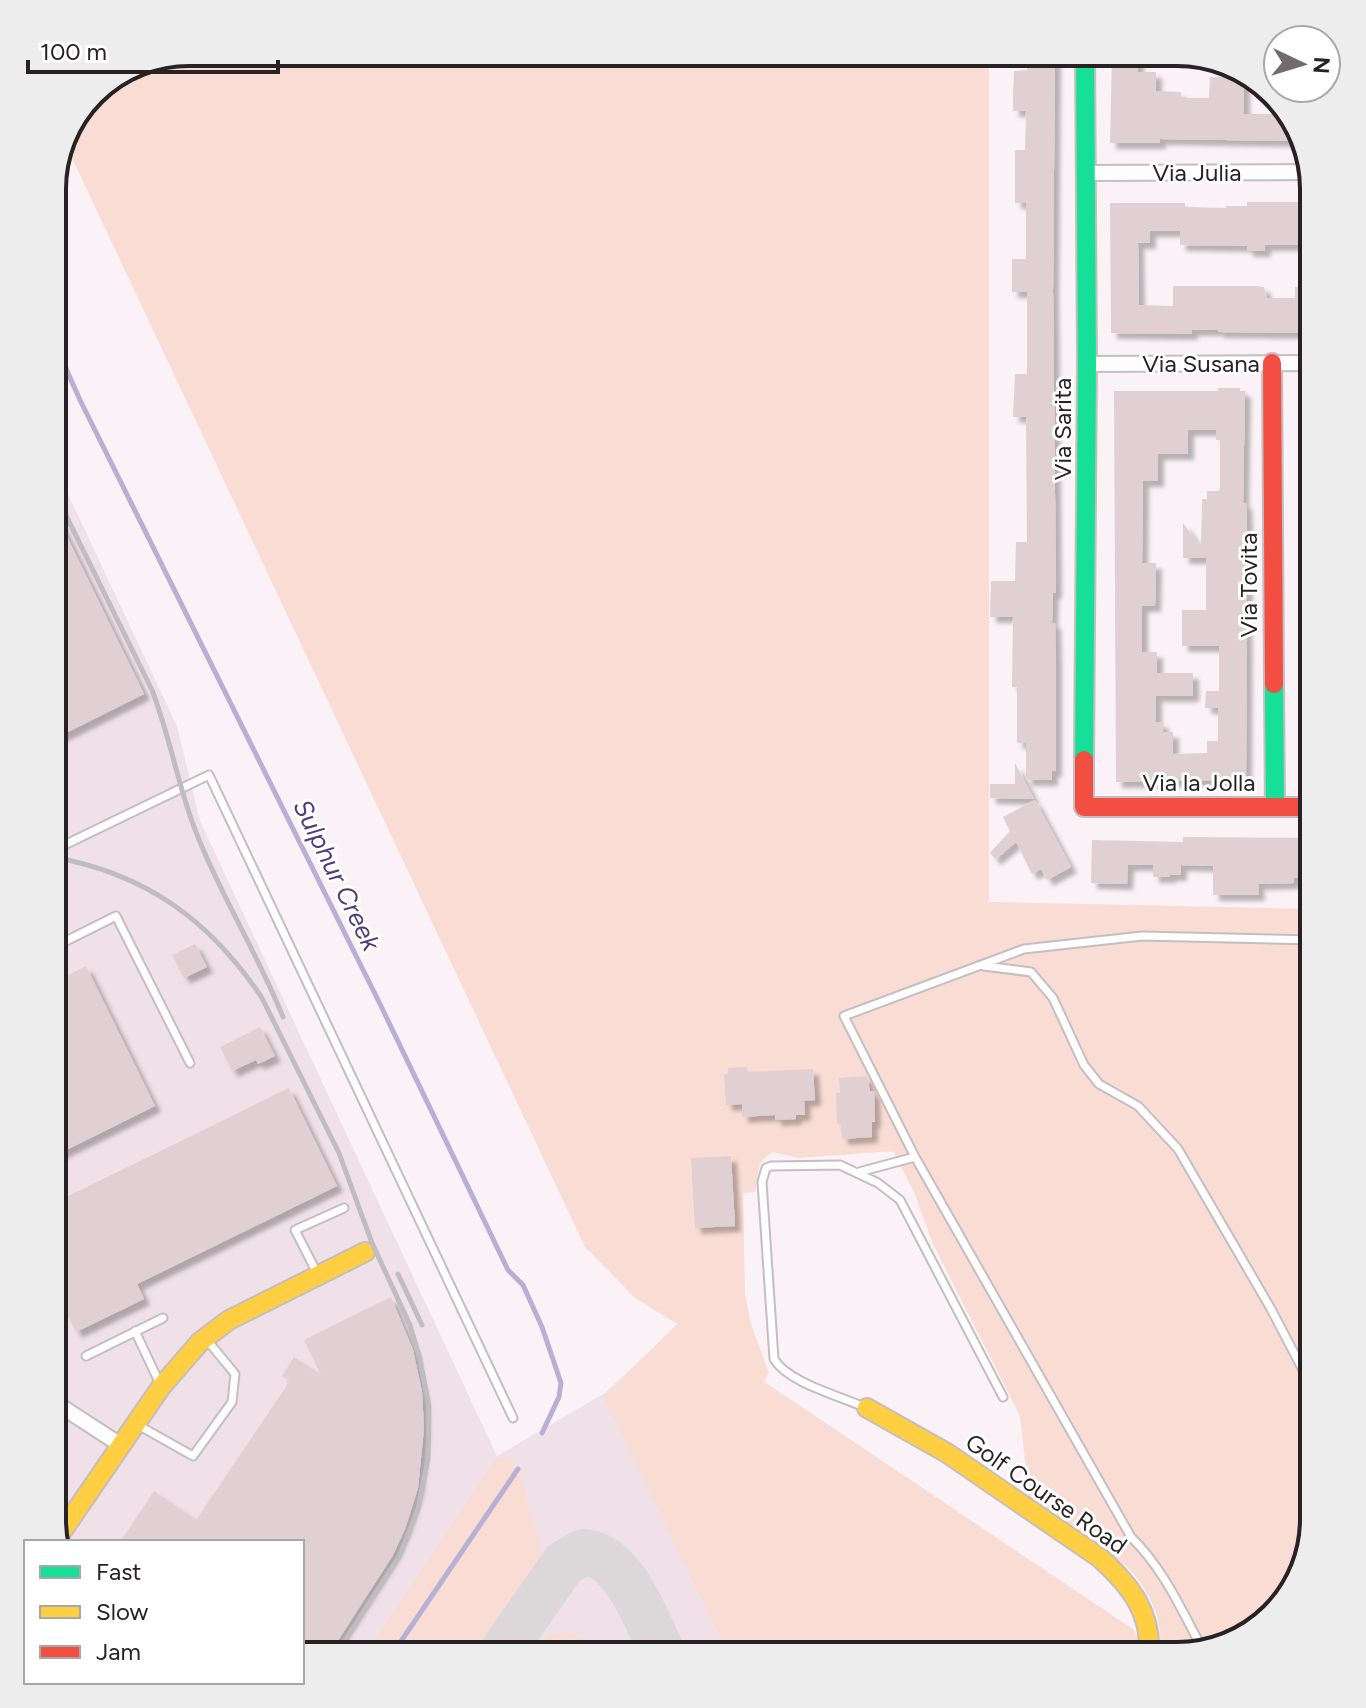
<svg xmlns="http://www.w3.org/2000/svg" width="1366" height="1708" font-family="Figtree,sans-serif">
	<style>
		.built { fill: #f0e1e8 }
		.green { fill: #f9ddd4 }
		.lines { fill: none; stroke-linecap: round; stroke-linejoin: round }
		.stream { stroke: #b7afd4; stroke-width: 5 }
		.taxiway { stroke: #dcd8da; stroke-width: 46 }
		.building { fill: #e0d0d3; fill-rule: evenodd; filter: url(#shadow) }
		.lane-casing { stroke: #c4bec1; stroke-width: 11 }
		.street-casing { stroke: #c4bec1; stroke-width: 18 }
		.fast-casing { stroke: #c4bec1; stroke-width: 22 }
		.slow-casing { stroke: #c4bec1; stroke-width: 22 }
		.jam-casing { stroke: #c4bec1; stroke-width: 22 }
		.lane { stroke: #fefdfe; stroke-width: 7 }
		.street { stroke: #fefdfe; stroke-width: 14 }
		.fast { stroke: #16e098; stroke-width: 18 }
		.slow { stroke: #ffcf43; stroke-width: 18 }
		.jam { stroke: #f24e42; stroke-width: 18 }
		.rail { stroke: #bfbdbf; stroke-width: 5 }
		.labels { text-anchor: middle; stroke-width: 6; stroke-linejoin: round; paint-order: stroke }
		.street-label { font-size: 24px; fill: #282225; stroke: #fff }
		.water-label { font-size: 26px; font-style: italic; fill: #4c3d7e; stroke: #fff }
		.rim { fill: none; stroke: #282225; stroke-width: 4 }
	</style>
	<defs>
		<filter id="shadow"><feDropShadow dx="6" dy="6" stdDeviation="2" flood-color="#0004"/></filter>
	</defs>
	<rect width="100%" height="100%" fill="#faf2f6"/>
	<!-- built -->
	<path class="built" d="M52 460 177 726 200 821 497 1456 605 1393 678 1324 1134 1630 1140 1642 1136 1656H302V1542H59L52 1519Z"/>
	<!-- green -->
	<path class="green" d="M189 52H989V902L1314 909V1519L1300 1580 1253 1633 1177 1656H1159C1165 1620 1150 1590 1125 1565L1029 1496 1020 1416 933 1244 914 1192 893 1151 798 1158 773 1152C754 1162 760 1175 755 1192L743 1193 745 1294 751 1324 769 1373 764 1382 1134 1630 1140 1642 1135 1656H729L604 1398 677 1324 634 1297 585 1247 63 139 66 129 98 86Z
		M497 1457 512 1461C527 1486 526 1499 533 1526 534 1531 539 1537 540 1543 547 1572 496 1631 479 1656H364Z
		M563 1631 589 1641 599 1656H528L547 1636Z"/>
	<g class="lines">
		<!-- stream -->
		<path class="stream" d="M52 337 80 400 380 1004 508 1270 523 1285 542 1327 561 1383 559 1397 542 1433
			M391 1656 518 1469"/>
		<!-- taxiway -->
		<path class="taxiway" d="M499 1656 564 1563 584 1552C625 1555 648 1624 664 1656"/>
	</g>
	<!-- building -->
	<path class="building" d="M1027 53H1055L1053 292 1056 593H1053L1052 623H1055L1056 662V771H1052V780H1026V743H1017V687H1012L1013 617H990L991 581H1015L1016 542H1027L1026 417H1013L1015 374H1027V292H1012V259H1026V203H1015V150H1025L1026 111H1013V96L1014 71 1027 70Z
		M1112 57H1138V72H1156V91L1181 92V98H1209L1210 77 1244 76V114H1291L1299 141 1160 139V143H1110Z
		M1247 202H1314V245H1265V251H1247V246L1180 245V231H1150V243H1138L1139 305 1173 306V286H1256L1264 287 1267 298H1295V287H1314V333L1218 332V330H1192V334L1111 333 1110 203H1185V207L1226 208V206H1247Z
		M1218 388H1240V391H1245L1243 503H1246L1247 526 1246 780 1116 782 1114 391H1218ZM1188 430H1216V440H1220V487L1219 491H1207V499H1202L1201 548 1183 523V558H1206V610H1182V646H1219V691H1206L1205 708H1218V741H1207V753L1173 754V732H1163V722H1156V696H1193V673H1157V652H1142V606H1155L1156 563H1142L1143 481H1158V454H1188Z
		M52 506 144 694 52 740Z
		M1015 763 1034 799 990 798V784H1015Z
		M1035 800 1071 867 1047 880 1041 869 1032 874 1016 842 995 859 990 853 1010 831 1003 817Z
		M1183 837 1314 838V866H1309V877L1294 878V883L1258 884 1259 895H1213V866L1181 865V875H1170V877H1153V865H1128L1127 884 1091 883 1092 840 1183 842Z
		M195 944 207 967 184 978 172 955Z
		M86 966 155 1106 52 1157V983Z
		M260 1027 275 1056 258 1064 256 1060 232 1071 220 1047Z
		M747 1067V1072L813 1069 815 1100 804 1101 805 1115H796V1119L775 1120V1115L742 1117V1104L726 1105 724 1074H728V1068Z
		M867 1076 870 1091H874L875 1122H872V1137L842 1139 841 1124H837L836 1093H840L839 1078Z
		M289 1088 337 1186 137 1284 144 1299 76 1332 52 1284V1204Z
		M731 1156 735 1226 695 1228 691 1158Z
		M391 1297 413 1350 422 1392 424 1428 418 1488 405 1529 393 1555 328 1656H302V1542H120L154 1491 196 1520 290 1381 282 1376 294 1357 321 1375 304 1340Z"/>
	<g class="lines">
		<defs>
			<path id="lane" d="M52 851 209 775 513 1418
				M52 948 116 916 190 1063
				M984 966 1031 972 1053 998 1084 1065 1099 1084 1138 1106 1178 1149 1271 1309 1314 1391
				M915 1157 1131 1537C1163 1568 1181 1609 1202 1648
				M859 1172 915 1157 844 1016 1024 949 1142 936 1314 940
				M317 1273 295 1230 344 1208
				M135 1331 160 1384
				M86 1356 163 1318
				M866 1408C841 1396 788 1383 774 1359L762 1182 766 1168 771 1166 840 1165 878 1183 900 1200 1003 1397
				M138 1425 193 1456 232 1402 235 1374 207 1340"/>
			<path id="street" d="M1085 173 1309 172
				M1087 364 1314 363
				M52 1397 59 1405 119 1444"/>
			<path id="fast" d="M1274 684 1275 806
				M1084 760 1087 364 1085 52"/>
			<path id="slow" d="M867 1408 947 1453 1100 1558C1131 1586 1152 1613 1149 1656
				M58 1537 161 1387 200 1342 229 1320 365 1252"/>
			<path id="jam" d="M1272 363 1274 684
				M1084 760V807H1314"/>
		</defs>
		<!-- lane casing -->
		<use href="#lane" class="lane-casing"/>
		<!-- street casing -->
		<use href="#street" class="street-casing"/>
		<!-- fast casing -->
		<use href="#fast" class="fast-casing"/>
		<!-- slow casing -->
		<use href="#slow" class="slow-casing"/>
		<!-- jam casing -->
		<use href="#jam" class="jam-casing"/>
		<!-- lane -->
		<use href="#lane" class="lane"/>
		<!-- street -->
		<use href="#street" class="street"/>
		<!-- fast -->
		<use href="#fast" class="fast"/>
		<!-- slow -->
		<use href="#slow" class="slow"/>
		<!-- jam -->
		<use href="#jam" class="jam"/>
		<!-- rail -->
		<path class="rail" d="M52 487 152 690C172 742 180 798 203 849 227 906 260 959 283 1017
			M52 857C145 873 210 920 262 998L339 1153 372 1243 410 1325 420 1359 429 1407 428 1459 418 1509 400 1555 335 1656
			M398 1274 422 1325"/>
	</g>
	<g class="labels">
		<!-- street labels -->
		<g class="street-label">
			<text x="1197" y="181">Via Julia</text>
			<text x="1201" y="372">Via Susana</text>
			<text transform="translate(1063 429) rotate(-90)" y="8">Via Sarita</text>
			<text transform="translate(1249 585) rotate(-90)" y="8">Via Tovita</text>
			<text x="1199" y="791">Via la Jolla</text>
			<text transform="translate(1046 1494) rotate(35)" y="8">Golf Course Road</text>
		</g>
		<!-- water labels -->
		<g class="water-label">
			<text transform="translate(337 875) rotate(64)" y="9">Sulphur Creek</text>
		</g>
	</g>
	<!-- crop -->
	<path d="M0 0H1366V1708H0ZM189 66H1177A123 123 0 0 1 1300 189V1519A123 123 0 0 1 1177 1642H189A123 123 0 0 1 66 1519V189A123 123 0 0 1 189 66Z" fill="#eeedee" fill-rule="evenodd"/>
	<path class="rim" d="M189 66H1177A123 123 0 0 1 1300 189V1519A123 123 0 0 1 1177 1642H189A123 123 0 0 1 66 1519V189A123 123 0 0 1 189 66Z"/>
	<!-- legend -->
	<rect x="24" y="1540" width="280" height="144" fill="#ffffff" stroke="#a9a7a8" stroke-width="2"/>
	<rect x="40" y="1566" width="40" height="12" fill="#16e098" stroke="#a9a7a8" stroke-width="2"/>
	<text x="96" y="1580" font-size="24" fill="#282225">Fast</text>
	<rect x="40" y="1606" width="40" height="12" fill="#ffcf43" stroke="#a9a7a8" stroke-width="2"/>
	<text x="96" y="1620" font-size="24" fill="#282225">Slow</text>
	<rect x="40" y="1646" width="40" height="12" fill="#f24e42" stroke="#a9a7a8" stroke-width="2"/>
	<text x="96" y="1660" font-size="24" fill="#282225">Jam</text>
	<!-- north arrow -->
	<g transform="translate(1302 64) rotate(94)"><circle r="38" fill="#ffffff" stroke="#a9a7a8" stroke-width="2"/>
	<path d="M0-6L14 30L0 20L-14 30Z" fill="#726b6e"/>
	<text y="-12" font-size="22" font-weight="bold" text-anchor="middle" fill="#282225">N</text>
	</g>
	<!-- scale -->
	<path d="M28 60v12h250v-12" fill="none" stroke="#282225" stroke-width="4"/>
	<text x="40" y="60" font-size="24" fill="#282225" stroke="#ffffff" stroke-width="6" paint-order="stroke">100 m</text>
</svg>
